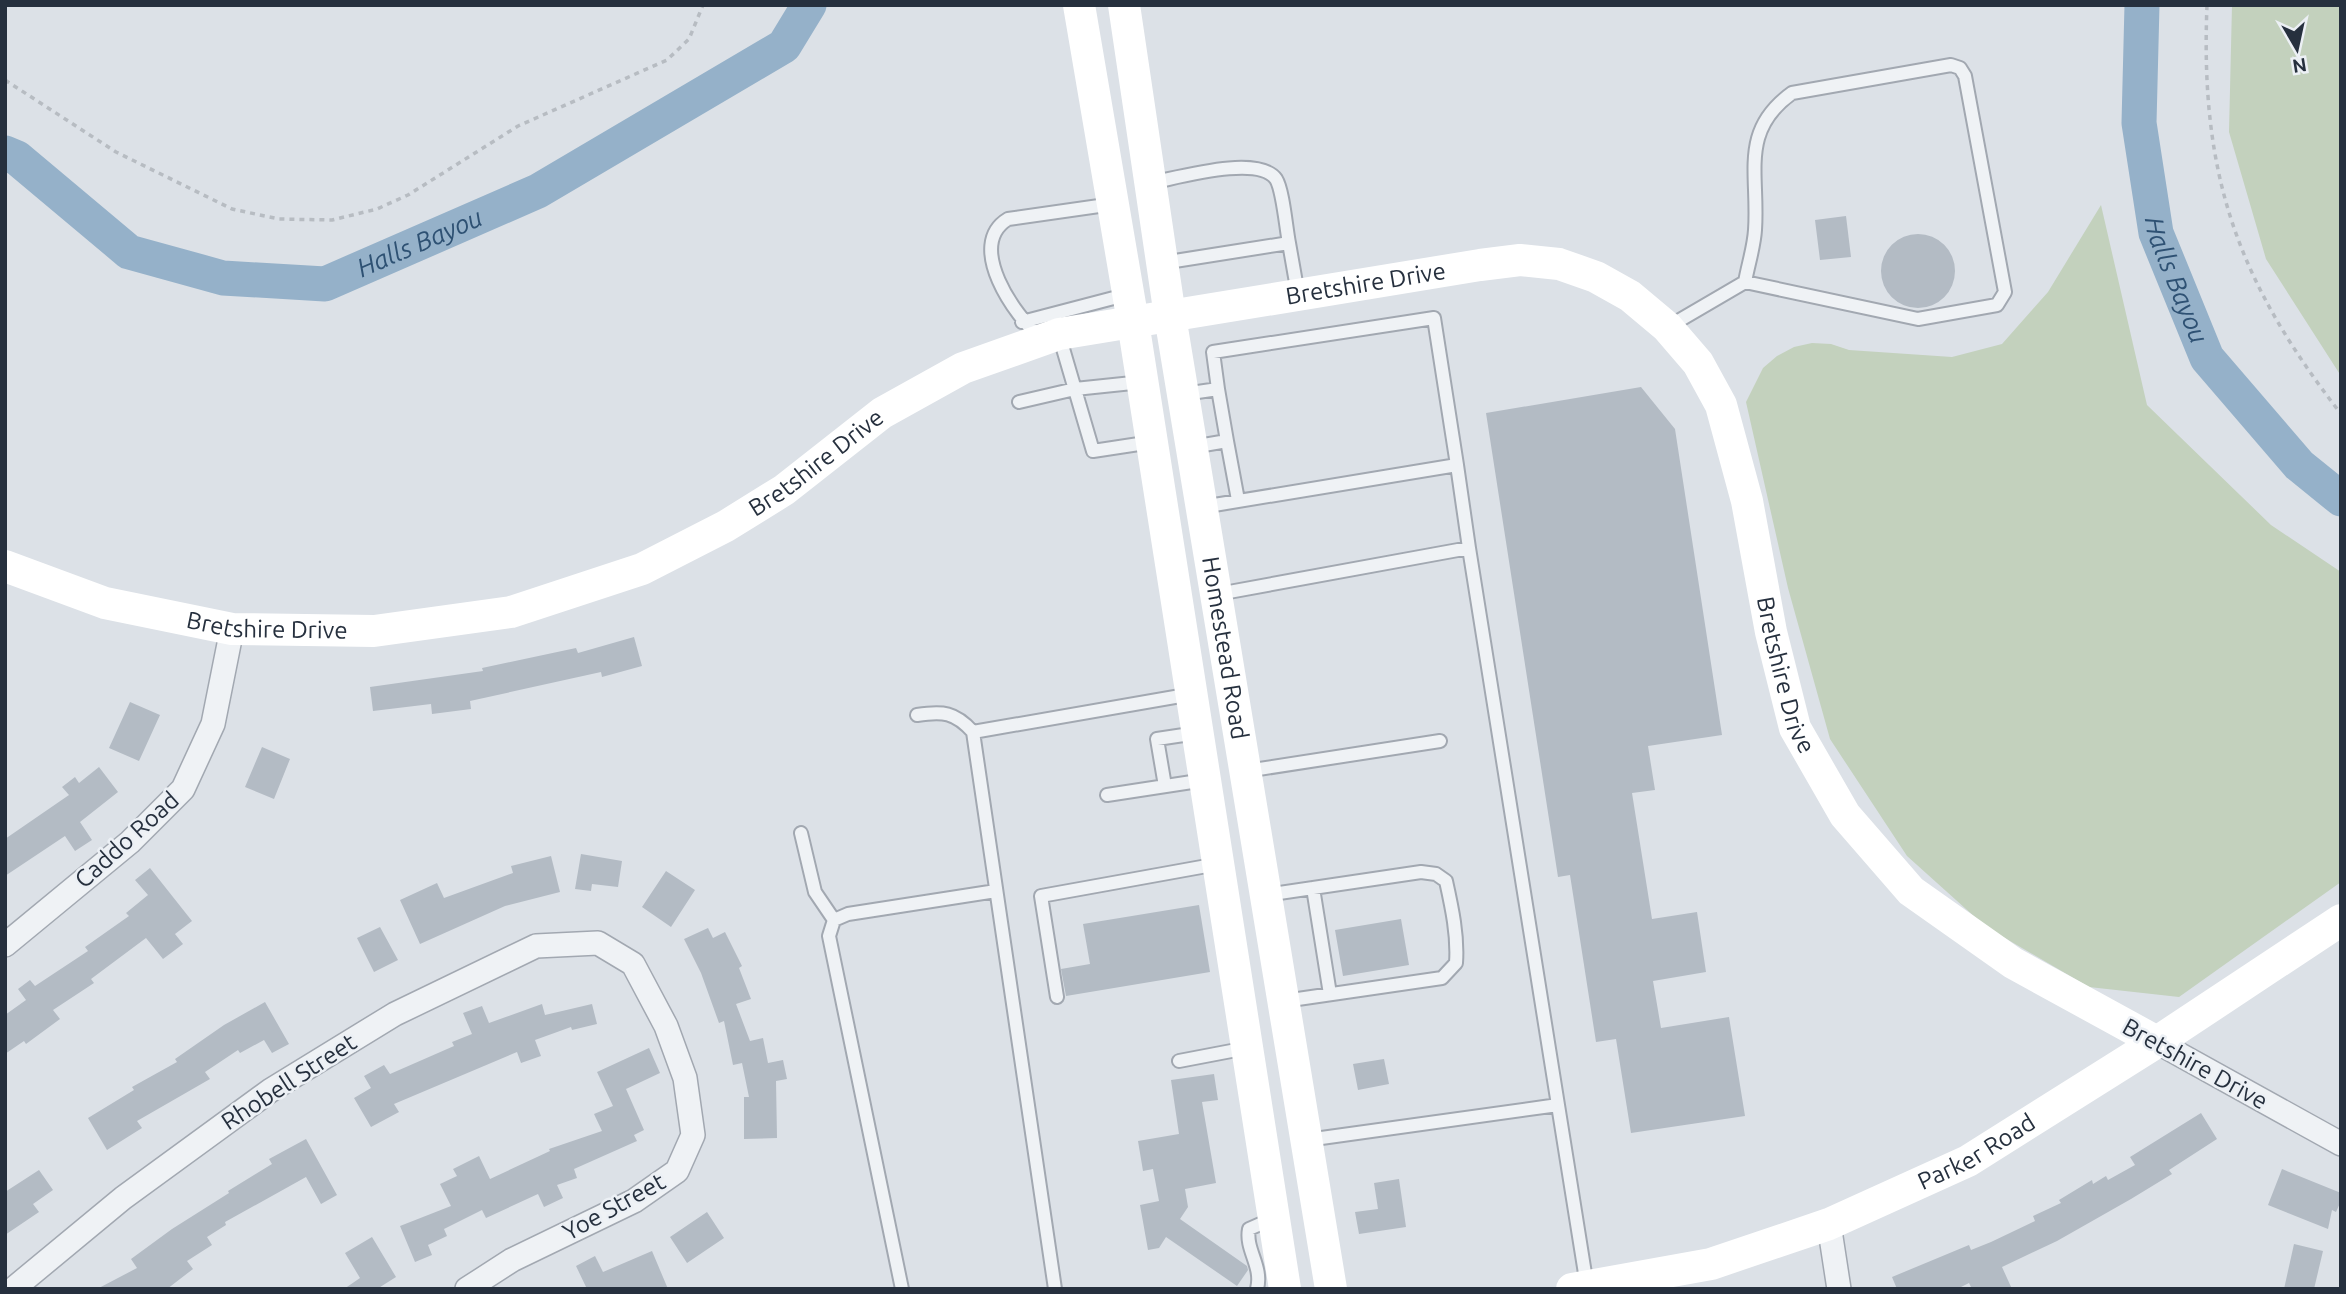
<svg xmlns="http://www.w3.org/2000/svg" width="2346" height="1294" font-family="Ubuntu,sans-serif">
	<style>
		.green { fill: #c3d1bd }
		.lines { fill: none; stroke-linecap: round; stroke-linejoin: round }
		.river { stroke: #95b1c9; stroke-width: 35 }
		.building { fill: #b3bbc4 }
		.lane-casing { stroke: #a2a8b1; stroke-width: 16 }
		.street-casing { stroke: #a2a8b1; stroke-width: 26 }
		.path { stroke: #b7bcc2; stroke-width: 3.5; stroke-dasharray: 5 5; stroke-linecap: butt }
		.lane { stroke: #eff2f5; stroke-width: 12 }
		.street { stroke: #eff2f5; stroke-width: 23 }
		.secondary { stroke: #fff; stroke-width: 32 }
		.labels { text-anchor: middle; stroke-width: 5; stroke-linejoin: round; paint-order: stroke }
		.street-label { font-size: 24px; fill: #26303e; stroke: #ecf0f5 }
		.water-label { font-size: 26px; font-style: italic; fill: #2e5173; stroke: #ecf0f5 }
	</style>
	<rect width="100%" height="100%" fill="#dce1e7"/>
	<!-- green -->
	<path class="green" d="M2232 5H2341V376L2266 259 2229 132Z
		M2101 205 2147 405 2271 525 2341 572V882L2179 997 2089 987 1986 927 1907 856 1830 739 1788 588 1746 402 1763 368 1777 356 1794 347 1812 343 1831 344 1849 350 1952 357 2002 344 2048 292Z"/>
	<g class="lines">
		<!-- river -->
		<g class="river">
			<path id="s1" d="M2142 5 2139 123 2156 233 2207 358 2299 465 2341 499"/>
			<path id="s2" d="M5 153 17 158 129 252 223 278 325 284 538 191 784 46 809 5"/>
		</g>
	</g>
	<!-- building -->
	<path class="building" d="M1846 216 1851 257 1820 260 1815 220Z
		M1881 271a37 37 0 1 1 74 0a37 37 0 1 1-74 0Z
		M1641 387 1675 429 1722 735 1648 746 1655 790 1632 793 1652 919 1697 912 1706 972 1653 981 1661 1028 1729 1017 1745 1116 1631 1133 1616 1039 1596 1042 1570 875 1558 877 1486 413Z
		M634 637 642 666 602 677 601 672 470 701 471 709 432 714 431 704 373 711 370 687 483 671 482 668 576 648 578 653Z
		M130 702 160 715 139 761 109 748Z
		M262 747 290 759 274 799 245 787Z
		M99 767 118 792 80 822 92 840 75 851 65 836 5 876V839L69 795 62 787 75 777 79 783Z
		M581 854 622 861 618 887 592 884 591 891 575 889Z
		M551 856 560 892 505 906 420 944 400 900 437 883 444 898 513 873 511 866Z
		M150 868 192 921 175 934 183 944 163 959 146 938 91 979 94 983 53 1010 60 1019 26 1044 24 1041 5 1054V1015L26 1000 18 989 30 980 35 986 88 951 85 947 129 916 126 913 148 895 135 880Z
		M666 871 695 890 671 927 642 907Z
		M1199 905 1210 972 1066 996 1061 969 1090 964 1083 924Z
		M1401 919 1409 965 1343 976 1335 930Z
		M380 927 398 960 374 972 357 938Z
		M708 928 713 938 725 932 742 966 739 968 751 999 736 1004 750 1041 763 1038 768 1063 783 1060 787 1079 776 1081 777 1138 744 1139V1097H749L742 1063 733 1065 724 1021 719 1023 701 973 684 939Z
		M265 1002 289 1044 272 1053 264 1040 240 1053 238 1050 205 1072 210 1079 137 1121 142 1128 107 1150 88 1118 134 1090 132 1087 177 1062 175 1059 224 1025Z
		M542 1004 545 1015 592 1004 597 1024 572 1030 571 1027 535 1040 541 1056 521 1063 517 1052 394 1104 399 1112 371 1127 354 1098 371 1088 364 1076 384 1065 390 1074 454 1046 452 1042 472 1034 463 1013 482 1006 489 1023Z
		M649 1048 660 1073 626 1089 644 1130 634 1135 637 1141 574 1169 577 1178 557 1185 563 1198 544 1207 538 1194 486 1218 482 1210 444 1229 447 1236 428 1245 432 1255 415 1262 400 1226 451 1206 440 1184 457 1176 453 1169 479 1156 490 1179 550 1151 549 1149 602 1131 594 1114 613 1106 597 1072Z
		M1384 1059 1389 1084 1358 1090 1353 1064Z
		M1214 1074 1218 1100 1202 1102 1216 1183 1185 1189 1188 1207 1180 1219 1247 1266 1248 1270 1237 1286 1166 1237 1159 1248 1148 1250 1140 1205 1159 1201 1153 1169 1143 1171 1138 1141 1179 1134 1171 1080Z
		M2201 1113 2217 1139 2169 1170 2172 1174 2131 1199 2057 1241 2002 1267 2012 1289H1972L1969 1283 1957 1289H1897L1892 1277 1969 1245 1971 1250 1991 1242 2035 1221 2033 1216 2061 1203 2059 1200 2092 1180 2093 1184 2106 1176 2108 1180 2135 1165 2130 1157Z
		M306 1139 337 1195 321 1204 306 1177 225 1222 226 1225 207 1237 212 1245 187 1261 193 1269 167 1289H97L137 1268 131 1259 172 1229 229 1193 228 1191 272 1164 269 1159Z
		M2282 1169 2341 1193V1201L2336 1212 2332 1210 2328 1229 2268 1205Z
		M39 1170 53 1190 33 1204 39 1212 5 1235V1192Z
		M1399 1179 1406 1227 1359 1234 1355 1212 1378 1209 1374 1183Z
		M707 1212 724 1238 687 1263 670 1237Z
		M372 1237 396 1277 377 1289H344L360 1278 345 1253Z
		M2294 1244 2323 1251 2314 1289H2284Z
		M652 1251 668 1289H587L576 1266 595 1256 603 1272Z"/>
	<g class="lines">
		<defs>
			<path id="lane" d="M1150 183C1177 178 1258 154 1276 179 1283 190 1286 228 1289 243
				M1162 263 1289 243 1298 294
				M1022 322 1129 294
				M1668 327 1745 282C1748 265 1754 247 1755 230 1759 174 1739 131 1792 93L1951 65 1960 68 1965 76 2005 292 1997 305 1918 319 1745 282
				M1059 335 1093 451 1152 442
				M1041 338C1015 317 965 245 1008 219L1113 204
				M1218 389 1213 352 1434 318 1457 465
				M1184 394 1218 389 1227 441
				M1019 402 1075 389 1142 382
				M1192 447 1227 441 1238 500
				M1202 507 1457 465 1469 548
				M1218 594 1469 548 1558 1105 1307 1140
				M917 715C943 711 955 712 973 732
				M1246 771 1440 741
				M1165 786 1157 739 1197 733
				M1107 795 1205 780
				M801 833 815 892 834 920
				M1313 888 1330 994
				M1266 895 1421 872 1436 874 1446 881C1452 908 1458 936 1456 963L1442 978 1284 1001
				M1057 997 1041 896 1218 864
				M1179 1061 1247 1048
				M1558 1105 1587 1286
				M902 1289 829 936 834 920 848 914 996 891
				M1055 1289 973 732 1192 694
				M1257 1289C1263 1266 1245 1250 1249 1229L1274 1218"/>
			<path id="street" d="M5 945 130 842 183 789 213 724 232 629
				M2157 1042 2341 1144
				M1829 1224 1839 1289
				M13 1289 123 1198 271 1090 395 1014 536 946 598 943 633 964 666 1026 685 1078 693 1135 677 1171 634 1201 512 1260 467 1289"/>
		</defs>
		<!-- lane casing -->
		<use href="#lane" class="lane-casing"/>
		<!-- street casing -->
		<use href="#street" class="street-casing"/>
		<!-- path -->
		<path class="path" d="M2207 5C2200 175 2237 280 2341 414
			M5 80 116 152 232 209 279 219 332 220 377 209 408 195 518 126 667 60 689 39 703 5"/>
		<!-- lane -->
		<use href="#lane" class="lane"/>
		<!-- street -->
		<use href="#street" class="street"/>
		<!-- secondary -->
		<g class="secondary">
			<path d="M1079 5 1133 322 1285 1289"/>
			<path id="s3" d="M1124 5 1170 316 1331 1289"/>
			<path id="s4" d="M5 566 105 603 232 629 374 631 511 612 642 569 726 526 784 490 882 413 963 368 1059 334 1480 265 1520 260 1559 264 1596 277 1630 296 1667 327 1698 363 1721 405 1747 501 1771 632 1795 728 1845 815 1911 891 2013 963 2157 1042"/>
			<path id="s5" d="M1572 1289 1711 1264 1829 1224 1968 1161 2157 1042 2341 920"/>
		</g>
	</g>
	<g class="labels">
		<!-- street labels -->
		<g class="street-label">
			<text dy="8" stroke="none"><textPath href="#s4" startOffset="1447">Bretshire Drive</textPath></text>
			<text dy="8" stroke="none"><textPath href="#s4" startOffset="859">Bretshire Drive</textPath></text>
			<text dy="8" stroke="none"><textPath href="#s4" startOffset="271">Bretshire Drive</textPath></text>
			<text dy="8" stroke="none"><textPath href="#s3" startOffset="651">Homestead Road</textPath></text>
			<text dy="8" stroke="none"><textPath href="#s4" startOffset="2142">Bretshire Drive</textPath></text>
			<text transform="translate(127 840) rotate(-42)" y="8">Caddo Road</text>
			<text transform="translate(2195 1064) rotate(29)" y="8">Bretshire Drive</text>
			<text transform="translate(289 1082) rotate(-33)" y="8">Rhobell Street</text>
			<text dy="8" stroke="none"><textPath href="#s5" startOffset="430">Parker Road</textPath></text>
			<text transform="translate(614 1207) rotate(-29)" y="8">Yoe Street</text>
		</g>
		<!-- water labels -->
		<g class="water-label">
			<text dy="9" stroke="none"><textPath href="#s2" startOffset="462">Halls Bayou</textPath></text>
			<text dy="9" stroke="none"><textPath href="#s1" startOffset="280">Halls Bayou</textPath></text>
		</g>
	</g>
	<!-- border -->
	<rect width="2346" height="1294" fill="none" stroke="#26303e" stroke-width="14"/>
	<!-- north arrow -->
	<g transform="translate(2297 49) rotate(171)" stroke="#ecf0f5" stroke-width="5" paint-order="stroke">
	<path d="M0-5L12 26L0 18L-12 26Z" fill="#26303e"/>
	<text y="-10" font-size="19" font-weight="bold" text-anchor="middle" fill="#26303e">N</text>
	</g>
</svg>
